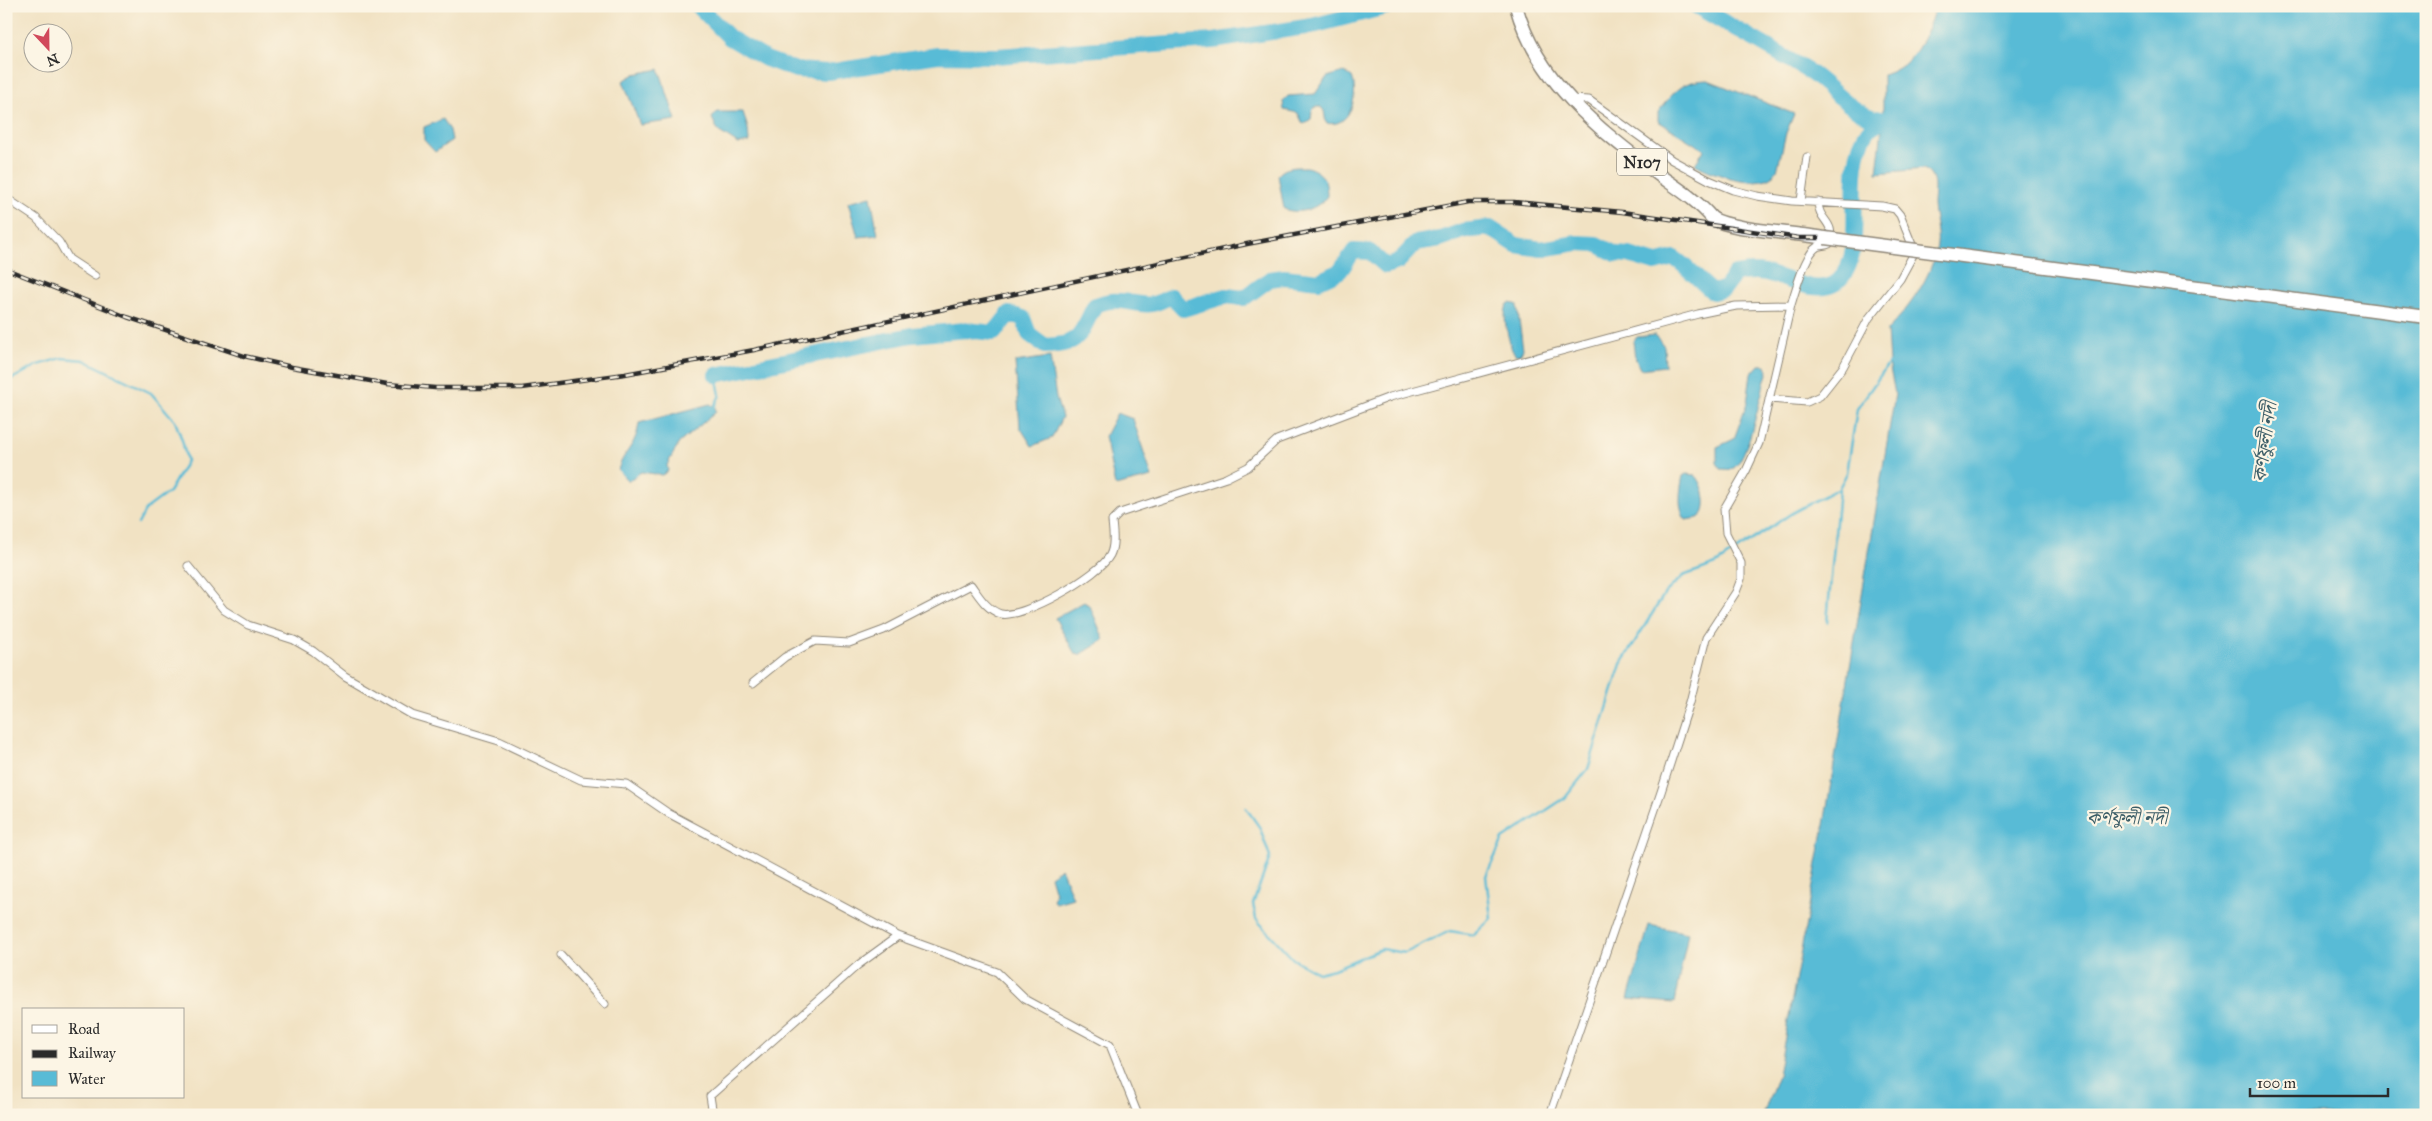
<svg xmlns="http://www.w3.org/2000/svg" width="2432" height="1121" font-family="'IM FELL Great Primer','Noto Serif Bengali',serif">
	<style>
		.water { fill: #58bbd6; stroke: #427380 }
		.lines { fill: none; stroke-linecap: round; stroke-linejoin: round }
		.stream { stroke: #58bbd6; stroke-width: 2.5 }
		.river { stroke: #58bbd6; stroke-width: 16 }
		.street-casing { stroke: #8e8677; stroke-width: 9 }
		.highway-casing { stroke: #8e8677; stroke-width: 15 }
		.street { stroke: #fff; stroke-width: 7 }
		.highway { stroke: #fff; stroke-width: 12 }
		.rail-casing { stroke: #2b2b2b; stroke-width: 4.5 }
		.rail { stroke: #fcf5e5; stroke-width: 2.5; stroke-dasharray: 8; stroke-linecap: butt }
		.highway-bridge-casing { stroke: #8e8677; stroke-width: 15; stroke-linecap: butt }
		.highway-bridge { stroke: #fff; stroke-width: 12 }
		.labels { text-anchor: middle; stroke-width: 4.5; stroke-linejoin: round; paint-order: stroke }
		.shield { fill: #fcf5e5; stroke: #6a6863; stroke-width: 1 }
		.shield-label { font-size: 16px; font-weight: bold; fill: #2b2b2b }
		.water-label { font-size: 19px; font-style: italic; fill: #3b5d67; stroke: #fcf5e5 }
	</style>
	<rect width="100%" height="100%" fill="#fcf5e5"/>
	<filter id="ink" filterUnits="userSpaceOnUse"><feTurbulence type="fractalNoise" baseFrequency=".02" numOctaves="2"/><feDisplacementMap in="SourceGraphic" scale="10" xChannelSelector="R" yChannelSelector="G"/><feConvolveMatrix kernelMatrix="1 2 1 2 8 2 1 2 1" color-interpolation-filters="sRGB"/></filter>
	<filter id="wash" filterUnits="userSpaceOnUse"><feTurbulence type="fractalNoise" baseFrequency=".0096" numOctaves="4" result="noise"/><feDisplacementMap in="SourceGraphic" scale="20" xChannelSelector="R" yChannelSelector="G"/><feGaussianBlur stdDeviation="1.12" result="paint"/><feColorMatrix in="noise" values="0 0 0 0 0 0 0 0 0 0 0 0 0 0 0 0 0 1.4 0 .05"/><feComposite in="paint" operator="in"/></filter>
	<g filter="url(#wash)">
		<rect width="100%" height="100%" fill="#f1e2c3"/>
		<!-- water -->
		<path class="water" d="M1936 6H2426V1115H1763L1778 1075 1823 831 1895 394 1889 363 1887 330C1909 309 1933 275 1937 245 1939 231 1933 216 1933 203 1934 188 1937 178 1924 169L1877 173 1883 120V75C1916 66 1925 36 1936 6Z
			M659 69 676 120 640 125 623 81 635 74Z
			M1344 72 1352 77C1359 94 1351 129 1326 123L1324 111 1321 107H1315L1312 111 1311 119 1303 124 1298 113 1284 110 1283 101 1288 96 1315 94 1327 77Z
			M1708 80 1794 114 1786 133 1777 171C1762 192 1714 175 1695 164L1704 150 1658 121V112C1674 92 1679 81 1708 80Z
			M717 112H743L748 129 749 142 738 144 718 131 712 118Z
			M443 119 450 130 452 140 435 152 424 140V127Z
			M1307 167C1323 172 1327 180 1327 196 1318 209 1299 215 1284 209L1278 175C1285 166 1297 167 1307 167Z
			M871 196 878 235 858 237 848 202Z
			M1509 303 1516 304 1517 306 1523 349 1520 354 1516 355 1512 350C1509 339 1500 312 1509 303Z
			M1655 335 1664 346 1665 366 1640 369 1635 358 1633 341 1637 337Z
			M1050 357 1056 398 1062 417 1052 438 1032 446 1020 427 1015 362Z
			M1759 365H1766L1768 371C1761 389 1749 461 1732 469 1729 470 1724 469 1721 469L1717 463V447L1734 439 1747 403 1751 374Z
			M710 404 715 407 716 412 679 443 667 465 668 471 662 475 641 472 628 481 618 470C624 450 636 447 639 423Z
			M1117 413 1133 419 1152 477 1115 486 1105 436Z
			M1686 474 1695 475C1704 483 1711 511 1698 518 1695 519 1690 519 1686 520 1677 509 1680 489 1683 476Z
			M1084 602 1090 606 1104 640 1080 655 1075 654 1055 618Z
			M1061 868 1073 898 1056 903 1053 901 1055 893 1050 876Z
			M1649 925 1688 933 1674 1003 1628 999Z"/>
		<g class="lines">
			<!-- stream -->
			<path class="stream" d="M6 382 38 365 62 358 84 360 151 393 175 421 182 440 187 461 169 492 146 509 138 524
				M713 409 720 395 716 375
				M1827 622 1839 489
				M1246 808 1260 828 1270 857 1253 904 1256 919 1293 959 1318 973 1334 969 1381 949 1405 953 1450 931 1474 935 1491 918 1486 876 1503 839 1565 798 1588 769 1621 664 1665 593 1683 576 1716 564 1792 513 1839 488 1847 473 1857 409 1889 363H1892"/>
			<!-- river -->
			<path class="river" d="M698 6 730 38 766 59 796 70 828 72 938 55 997 56 1213 41 1312 26 1390 6
				M1696 6C1733 28 1772 48 1809 72 1836 90 1855 120 1890 120
				M716 375 912 335 966 330 994 333 1009 314 1023 318 1029 334 1045 346C1081 345 1080 334 1095 305 1100 304 1106 301 1111 301 1137 299 1143 313 1171 296L1183 309 1226 296 1244 298 1270 279 1284 277 1319 281 1340 271 1354 251 1370 252 1386 266 1398 262 1416 243 1440 239 1463 231 1490 228 1516 245 1541 249 1577 243 1596 244 1616 254 1629 255 1655 263 1674 258C1689 268 1699 281 1713 292L1724 289 1735 274C1746 272 1754 271 1765 273 1786 277 1819 298 1838 281 1871 253 1839 170 1868 131 1871 127 1878 123 1883 120"/>
		</g>
	</g>
	<g filter="url(#ink)">
		<g class="lines">
			<defs>
				<path id="street" d="M1570 99 1589 100 1672 160 1709 180 1733 190 1757 196 1792 201 1882 206 1895 209 1900 215 1913 247V255L1900 279 1869 318 1843 367 1820 396 1807 402 1769 399
					M6 198 36 218 59 242 69 259 95 276
					M1801 201 1807 157
					M188 566 224 610 248 625 294 640 313 651 345 676 412 715 499 741 581 780 626 784 668 813 898 936 997 972 1025 999 1110 1045 1138 1115
					M753 683 785 657 815 641 849 643 884 630 971 585C979 596 987 610 1001 614 1023 619 1100 575 1110 555 1115 545 1113 532 1112 521L1120 513 1226 478 1248 467 1277 440 1390 397 1698 314 1736 306 1791 305C1795 292 1805 254 1817 247 1820 245 1825 246 1829 244 1836 220 1819 223 1818 202
					M561 955 605 1004
					M713 1115 710 1096 858 965 898 936
					M1550 1115 1661 792 1690 702 1706 638 1736 592 1741 579V563L1726 533 1724 509 1746 471 1759 443 1791 305"/>
				<path id="highway" d="M1516 6C1537 82 1599 129 1659 175 1677 188 1698 201 1712 218 1729 230 1800 233 1825 238"/>
			</defs>
			<!-- street casing -->
			<use href="#street" class="street-casing"/>
			<!-- highway casing -->
			<use href="#highway" class="highway-casing"/>
			<!-- street -->
			<use href="#street" class="street"/>
			<!-- highway -->
			<use href="#highway" class="highway"/>
			<defs>
				<path id="rail" d="M6 269 127 317 244 356 292 367 387 384 435 388H522L625 374 754 350 1247 244 1468 202H1514L1622 212 1799 238H1825L2426 317"/>
			</defs>
			<!-- rail casing -->
			<use href="#rail" class="rail-casing"/>
			<!-- rail -->
			<use href="#rail" class="rail"/>
			<defs>
				<path id="highway-bridge" d="M1825 238 2426 317"/>
			</defs>
			<!-- highway-bridge casing -->
			<use href="#highway-bridge" class="highway-bridge-casing"/>
			<!-- highway-bridge -->
			<use href="#highway-bridge" class="highway-bridge"/>
		</g>
	</g>
	<g class="labels">
		<!-- shield labels -->
		<rect class="shield" x="1617" y="148.5" width="50" height="27" rx="4"/>
		<g class="shield-label">
			<text x="1642" y="168">N107</text>
		</g>
		<!-- water labels -->
		<g class="water-label">
			<text transform="translate(2264 442) rotate(-82)" y="7">কর্ণফুলী নদী</text>
			<text x="2127" y="824">কর্ণফুলী নদী</text>
		</g>
	</g>
	<!-- margin -->
	<rect width="2432" height="1121" fill="none" stroke="#fcf5e5" stroke-width="25"/>
	<!-- legend -->
	<rect x="22" y="1008" width="162" height="90" fill="#fcf5e5" stroke="#a8a49b"/>
	<rect x="32" y="1025" width="25" height="8" fill="#ffffff" stroke="#a8a49b"/>
	<text x="68" y="1034" font-size="15" fill="#2b2b2b">Road</text>
	<rect x="32" y="1050" width="25" height="8" fill="#2b2b2b" stroke="#a8a49b"/>
	<text x="68" y="1058" font-size="15" fill="#2b2b2b">Railway</text>
	<rect x="32" y="1071" width="25" height="15" fill="#58bbd6" stroke="#a8a49b"/>
	<text x="68" y="1084" font-size="15" fill="#2b2b2b">Water</text>
	<!-- north arrow -->
	<g transform="translate(48 48) rotate(158)"><circle r="24" fill="#fcf5e5" stroke="#a8a49b"/>
	<path d="M0-4L9 19L0 12L-9 19Z" fill="#d1495b"/>
	<text y="-8" font-size="14" font-weight="bold" text-anchor="middle" fill="#2b2b2b">N</text>
	</g>
	<!-- scale -->
	<path d="M2250 1088v8h138v-8" fill="none" stroke="#2b2b2b" stroke-width="2.5"/>
	<text x="2257" y="1088" font-size="15" fill="#2b2b2b" stroke="#fcf5e5" stroke-width="4" paint-order="stroke">100 m</text>
</svg>
